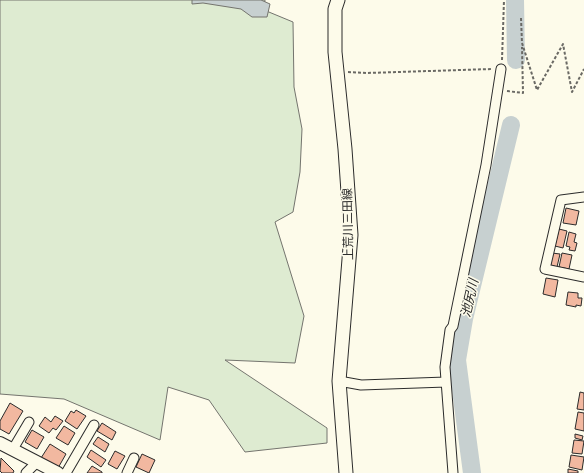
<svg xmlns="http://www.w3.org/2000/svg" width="584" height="473" font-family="'Golos Text','Noto Sans JP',sans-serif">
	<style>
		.green { fill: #deebd1; stroke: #74746e }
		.water { fill: #c7d0d0; stroke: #74746e }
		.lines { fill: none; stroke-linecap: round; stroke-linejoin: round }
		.river { stroke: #c7d0d0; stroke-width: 18 }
		.building { fill: #f2b8a0; stroke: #2b2b2b }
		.minor-casing { stroke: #2b2b2b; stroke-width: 11 }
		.tertiary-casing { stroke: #2b2b2b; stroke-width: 14 }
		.secondary-casing { stroke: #2b2b2b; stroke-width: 15 }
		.path { stroke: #6a6964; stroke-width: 2; stroke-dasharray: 3 2; stroke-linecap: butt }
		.minor { stroke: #fdfbea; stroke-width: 9 }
		.tertiary { stroke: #fdfbea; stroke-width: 12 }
		.secondary { stroke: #fdfbea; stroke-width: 13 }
		.labels { text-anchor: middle; stroke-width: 3; stroke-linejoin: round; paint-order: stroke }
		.street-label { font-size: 12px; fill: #2b2b2b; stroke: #fdfbea }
		.water-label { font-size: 13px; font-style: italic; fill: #2b2b2b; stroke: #fdfbea }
	</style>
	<rect width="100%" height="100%" fill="#fdfbea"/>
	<!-- green -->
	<path class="green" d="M0 0H265L264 10 293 22 294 87 302 129 300 172 293 212 275 222 304 316 295 363 225 360 327 428V443L245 452 209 400 168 387 160 440 64 399 0 394Z"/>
	<!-- water -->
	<path class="water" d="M192 0H261L270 4 267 17H252L241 9 203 3 192 4Z"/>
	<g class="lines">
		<!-- river -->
		<path class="river" d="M515 0 516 60
			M472 473 457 360 464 319 511 125"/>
	</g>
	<!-- building -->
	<path class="building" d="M566 208 579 211 576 225 563 223Z
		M559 229 567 231 563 248 555 246Z
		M569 232 576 234 574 242 577 243 575 251 569 250 570 247 566 246Z
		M552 253 560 254 557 267 550 265Z
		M562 253 572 255 569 269 559 267Z
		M546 278 558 280 555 297 543 294Z
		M568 292 578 293V298H582L581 306 576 305V307L566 305Z
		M580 392 584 393V410L577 409Z
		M10 403 23 411 9 434 0 429V421Z
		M76 410 86 416 77 429 65 421 71 411 74 413Z
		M578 412 584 413V431L575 429Z
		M55 416 63 421 56 430 53 428 49 433 39 426 45 417 51 422Z
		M102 423 116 432 112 440 97 431Z
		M64 426 75 433 68 445 56 438Z
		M32 430 44 437 37 449 25 442Z
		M575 434 583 436 582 440 575 438Z
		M98 437 109 444 105 452 93 444Z
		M574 440 584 441 582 454 572 453Z
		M50 444 66 454 58 468 41 458Z
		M91 450 106 460 101 467 87 457Z
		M115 451 125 456 117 469 108 464Z
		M142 454 155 460 149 473 136 467Z
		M571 455 584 457 582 470 569 467Z
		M1 458 14 471 13 473H2L0 471Z
		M92 466 102 472V473H87Z
		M568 469 578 471V473H568Z"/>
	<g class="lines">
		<defs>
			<path id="minor" d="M584 197 561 200 545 269 584 277
				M339 381 361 385 446 382
				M13 449 29 422
				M26 473 37 462
				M66 473 94 425
				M127 473 134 458
				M453 473 445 367 450 330 453 326 486 165 501 69"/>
			<path id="tertiary" d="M0 443 58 473"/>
			<path id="secondary" d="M338 0 335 9V52L345 149 351 235 339 381 346 473"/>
		</defs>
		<!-- minor casing -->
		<use href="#minor" class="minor-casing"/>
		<!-- tertiary casing -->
		<use href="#tertiary" class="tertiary-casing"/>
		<!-- secondary casing -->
		<use href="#secondary" class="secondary-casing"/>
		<!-- path -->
		<path class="path" d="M521 18 522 43
			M522 43 537 90 563 44 572 92 584 69
			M502 60 504 0
			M348 72 367 73 492 69
			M507 91 523 93 522 47"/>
		<!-- minor -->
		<use href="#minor" class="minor"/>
		<!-- tertiary -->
		<use href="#tertiary" class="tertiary"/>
		<!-- secondary -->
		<use href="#secondary" class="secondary"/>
	</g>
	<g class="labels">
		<!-- street labels -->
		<g class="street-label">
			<text transform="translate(348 224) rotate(-91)" y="4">上荒川三田線</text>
		</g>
		<!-- water labels -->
		<g class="water-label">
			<text transform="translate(469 298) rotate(-77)" y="5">池尻川</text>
		</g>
	</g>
</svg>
